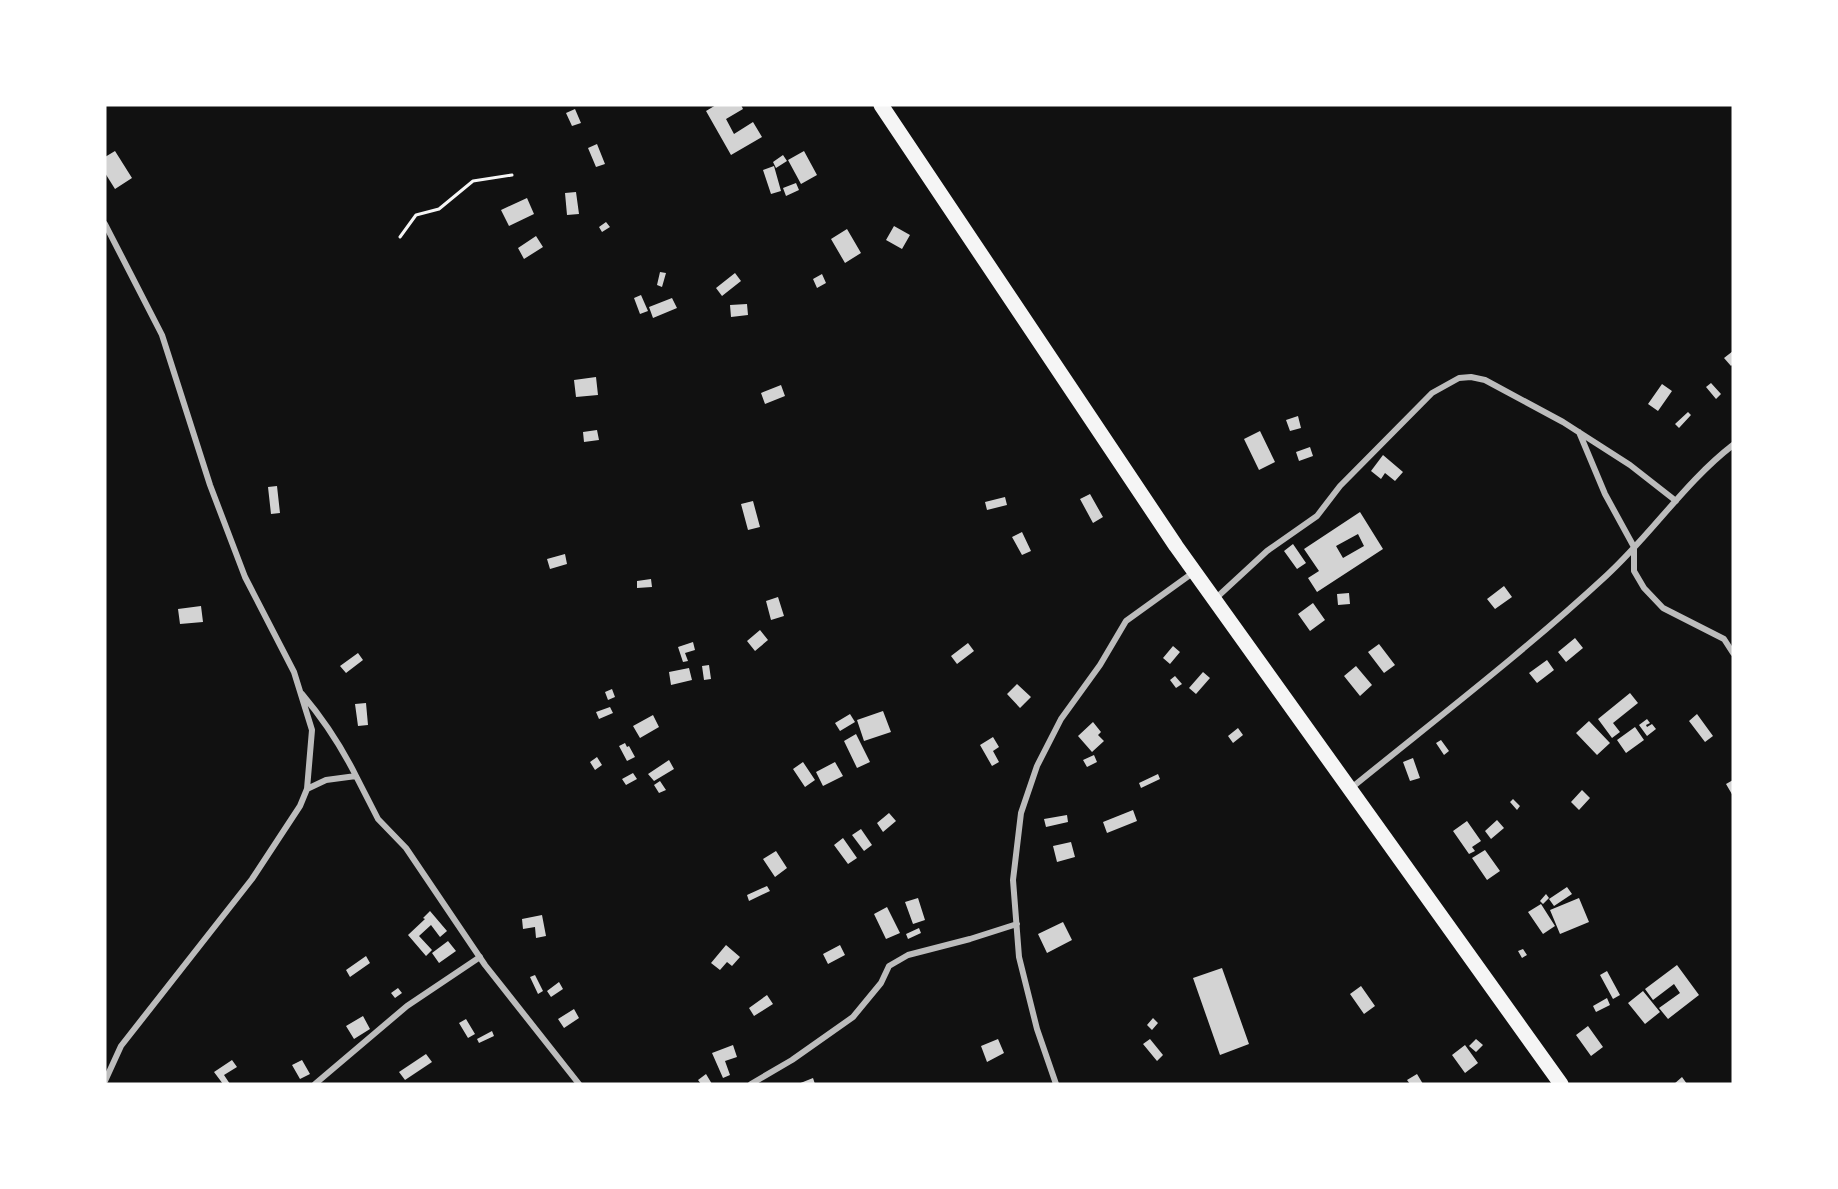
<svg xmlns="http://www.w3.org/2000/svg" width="1838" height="1189" font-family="Montserrat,sans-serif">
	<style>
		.building { fill: #d3d3d3; fill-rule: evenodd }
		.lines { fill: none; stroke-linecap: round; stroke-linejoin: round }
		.path { stroke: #f5f5f5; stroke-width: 3 }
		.minor { stroke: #bcbcbc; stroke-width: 6 }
		.trunk { stroke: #f5f5f5; stroke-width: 15 }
	</style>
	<rect width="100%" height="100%" fill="#111"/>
	<!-- building -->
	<path class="building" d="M716 105H741L743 109 726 119 734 134 753 122 762 137 731 155 706 111Z
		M575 109 581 123 572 126 566 113Z
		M597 144 605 164 596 167 588 148Z
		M115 151 132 178 115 189 105 173V157Z
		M804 151 817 175 801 184 788 160Z
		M783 155 787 161 776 168 773 162Z
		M774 166 781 191 771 194 763 170Z
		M796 183 799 190 786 196 783 188Z
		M576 192 579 214 567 215 565 193Z
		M527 198 534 214 509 226 501 210Z
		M606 222 610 227 602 232 599 227Z
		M894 226 910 235 902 249 886 240Z
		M847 229 861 253 845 263 831 239Z
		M536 236 543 247 524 259 518 248Z
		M660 272 666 273 662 287 657 285Z
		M735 273 741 281 722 296 716 288Z
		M822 274 826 283 817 288 813 279Z
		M641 295 648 311 640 314 634 298Z
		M672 298 677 308 653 318 649 307Z
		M747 304 748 315 731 317 730 305Z
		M1733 351V364L1731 366 1724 358Z
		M596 377 598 395 576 397 574 380Z
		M1711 383 1721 394 1716 399 1706 387Z
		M1662 384 1672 391 1658 411 1648 404Z
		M781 385 785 396 765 404 761 393Z
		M1688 412 1691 415 1679 428 1675 424Z
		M1298 416 1301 428 1290 431 1286 420Z
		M597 430 599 440 584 442 583 432Z
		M1260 431 1275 462 1259 470 1244 439Z
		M1310 447 1313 456 1299 461 1296 452Z
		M1383 455 1403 472 1395 481 1385 473 1381 479 1371 471Z
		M277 486 280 513 271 514 268 487Z
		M1090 494 1103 517 1093 523 1080 499Z
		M1005 497 1007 505 987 510 985 502Z
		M753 501 760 527 748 530 741 504Z
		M1360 512 1383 549 1317 592 1308 578 1319 571 1304 549ZM1358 534 1364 546 1343 558 1336 546Z
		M1022 532 1031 551 1022 555 1012 537Z
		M1293 544 1306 563 1297 569 1284 551Z
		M565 554 567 564 550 569 547 559Z
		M651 579 652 587 637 588V581Z
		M1504 586 1512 597 1495 609 1487 599Z
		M1349 593 1350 604 1338 605 1337 594Z
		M778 597 784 616 771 620 766 601Z
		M1313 603 1325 620 1310 631 1298 614Z
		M201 606 203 622 180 624 178 609Z
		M760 630 768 640 755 651 747 641Z
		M1575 638 1583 648 1566 662 1558 652Z
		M693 642 695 650 685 653 688 661 683 662 678 647Z
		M968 643 974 651 957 664 951 656Z
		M1379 644 1395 665 1384 673 1368 652Z
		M1173 646 1180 652 1170 664 1163 658Z
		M358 653 363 660 346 673 340 666Z
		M1547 660 1554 670 1537 683 1529 673Z
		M709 665 711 679 704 680 702 666Z
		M1356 666 1372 685 1360 696 1344 676Z
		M689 668 692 680 671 685 669 672Z
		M1203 672 1210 678 1196 694 1189 688Z
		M1175 676 1182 684 1176 688 1170 680Z
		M1017 684 1031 697 1020 708 1007 694Z
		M612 689 615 697 608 700 605 692Z
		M1630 693 1638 703 1613 723 1620 732 1612 738 1598 719Z
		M366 703 368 725 358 726 355 704Z
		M610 707 613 713 599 719 596 712Z
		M883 711 891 732 864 741 857 720Z
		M850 714 855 722 840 731 835 723Z
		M1697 714 1713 736 1705 742 1689 721Z
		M653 715 659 727 640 738 633 726Z
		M1647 719 1650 723 1646 725 1647 727 1652 724 1656 729 1647 736 1639 725Z
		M1589 721 1610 743 1597 755 1576 733Z
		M1093 722 1101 732 1098 735 1104 741 1092 752 1078 736Z
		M1635 727 1644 740 1626 753 1617 740Z
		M1238 728 1243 735 1233 743 1228 736Z
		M856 734 870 762 857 768 844 741Z
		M993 737 999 747 993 751 999 762 992 766 980 745Z
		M1441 740 1449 751 1444 755 1436 743Z
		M625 743 627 747 629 746 635 757 627 761 619 746Z
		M1094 755 1097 762 1087 767 1083 760Z
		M597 757 602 765 595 770 590 762Z
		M1413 758 1420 778 1410 781 1403 762Z
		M669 760 674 769 654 781 648 774Z
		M803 762 815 780 805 787 793 769Z
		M835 762 843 776 823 786 816 772Z
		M633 773 637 779 626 785 622 779Z
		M1158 774 1160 779 1141 788 1139 783Z
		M1733 780V796L1726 784Z
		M660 781 666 790 659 793 654 785Z
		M1582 790 1590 798 1579 810 1571 802Z
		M1513 799 1520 806 1517 810 1510 802Z
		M1133 810 1137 821 1107 833 1103 822Z
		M889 813 896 821 883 832 877 823Z
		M1067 815 1068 822 1046 827 1044 819Z
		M1497 820 1504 828 1491 839 1485 831Z
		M1467 821 1481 841 1472 847 1475 851 1469 854 1453 831Z
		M861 829 872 845 864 851 852 835Z
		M843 838 857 858 848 864 834 845Z
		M1071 842 1075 857 1057 862 1053 846Z
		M1485 850 1500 871 1487 880 1472 858Z
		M776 851 787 868 775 877 763 859Z
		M767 886 770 891 749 901 747 895Z
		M1567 887 1572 894 1554 906 1549 899Z
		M1546 894 1549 898 1543 904 1540 901Z
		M918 898 925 920 913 924 905 902Z
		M1579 898 1589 922 1560 934 1550 910Z
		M1541 904 1555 926 1543 934 1528 912Z
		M887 907 900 933 886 939 874 914Z
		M430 911 447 931 440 937 431 925 419 936 432 950 426 956 408 935 425 919 423 918Z
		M542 915 546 936 536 938 535 927 523 929 522 919Z
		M1063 922 1072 940 1047 953 1038 934Z
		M919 928 921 933 908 939 906 934Z
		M448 941 456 951 439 963 432 953Z
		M726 945 740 957 732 966 727 962 720 970 711 963Z
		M840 945 845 955 828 964 823 954Z
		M1523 949 1527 955 1522 958 1518 951Z
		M366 956 370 963 350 977 346 970Z
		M1677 965 1699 995 1668 1019 1659 1008 1680 993 1674 984 1653 1000 1645 989Z
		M1222 968 1249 1044 1220 1055 1193 978Z
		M1607 971 1620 995 1613 999 1600 975Z
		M535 975 543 991 538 994 530 977Z
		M559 982 563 989 551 997 547 991Z
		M1361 986 1375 1006 1364 1014 1350 994Z
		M398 988 402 993 395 998 391 993Z
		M1643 991 1660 1012 1645 1024 1628 1003Z
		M767 995 773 1004 754 1016 749 1008Z
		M1607 998 1610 1005 1596 1012 1593 1006Z
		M574 1009 579 1018 564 1028 558 1019Z
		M363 1016 370 1029 354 1039 346 1026Z
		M1153 1018 1158 1023 1152 1030 1147 1025Z
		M466 1019 475 1034 468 1038 459 1023Z
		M1588 1026 1603 1047 1591 1056 1576 1035Z
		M492 1031 494 1036 479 1043 477 1039Z
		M998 1039 1004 1053 987 1062 981 1046Z
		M1150 1039 1163 1055 1157 1061 1143 1044Z
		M1476 1039 1483 1045 1476 1052 1469 1046Z
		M733 1045 737 1057 725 1061 730 1075 723 1078 712 1053Z
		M1465 1045 1478 1063 1465 1073 1452 1055Z
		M426 1054 432 1062 405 1080 399 1072Z
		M232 1060 237 1067 224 1075 230 1084H223L214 1072Z
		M302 1060 310 1074 300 1079 292 1065Z
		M706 1074 712 1084H701L698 1080Z
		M1417 1074 1423 1084H1410L1407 1080Z
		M1682 1077 1687 1084H1674Z
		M813 1078 815 1084H798Z"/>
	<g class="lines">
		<!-- path -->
		<path class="path" d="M400 237 416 215 439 209 473 181 512 175"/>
		<!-- minor -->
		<path class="minor" d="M105 224 162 335 210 485 245 577 294 672 312 730 307 789 300 806 252 879 121 1046 105 1081
			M1579 432 1605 494 1634 547V571L1644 588 1663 608 1724 639 1733 653
			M1215 599 1267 551 1317 516 1340 486 1432 393 1459 378 1471 377 1485 380 1563 422 1630 465 1676 501
			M302 694C324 720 341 746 356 776
			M307 789 326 780 356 776 378 819 406 848 485 965 579 1084
			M1350 789C1436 719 1525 651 1606 576 1651 535 1685 482 1733 445
			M315 1084 407 1006 480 957
			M751 1084 792 1060 853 1017 881 983 889 966 908 955 970 939 1017 924
			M1056 1084 1037 1029 1019 957 1013 880 1021 813 1037 766 1061 719 1100 665 1126 621 1194 572"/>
		<!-- trunk -->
		<path class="trunk" d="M881 105 1176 546 1561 1084"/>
	</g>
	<!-- border -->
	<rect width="1838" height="1189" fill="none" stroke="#ffffff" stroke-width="213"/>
</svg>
